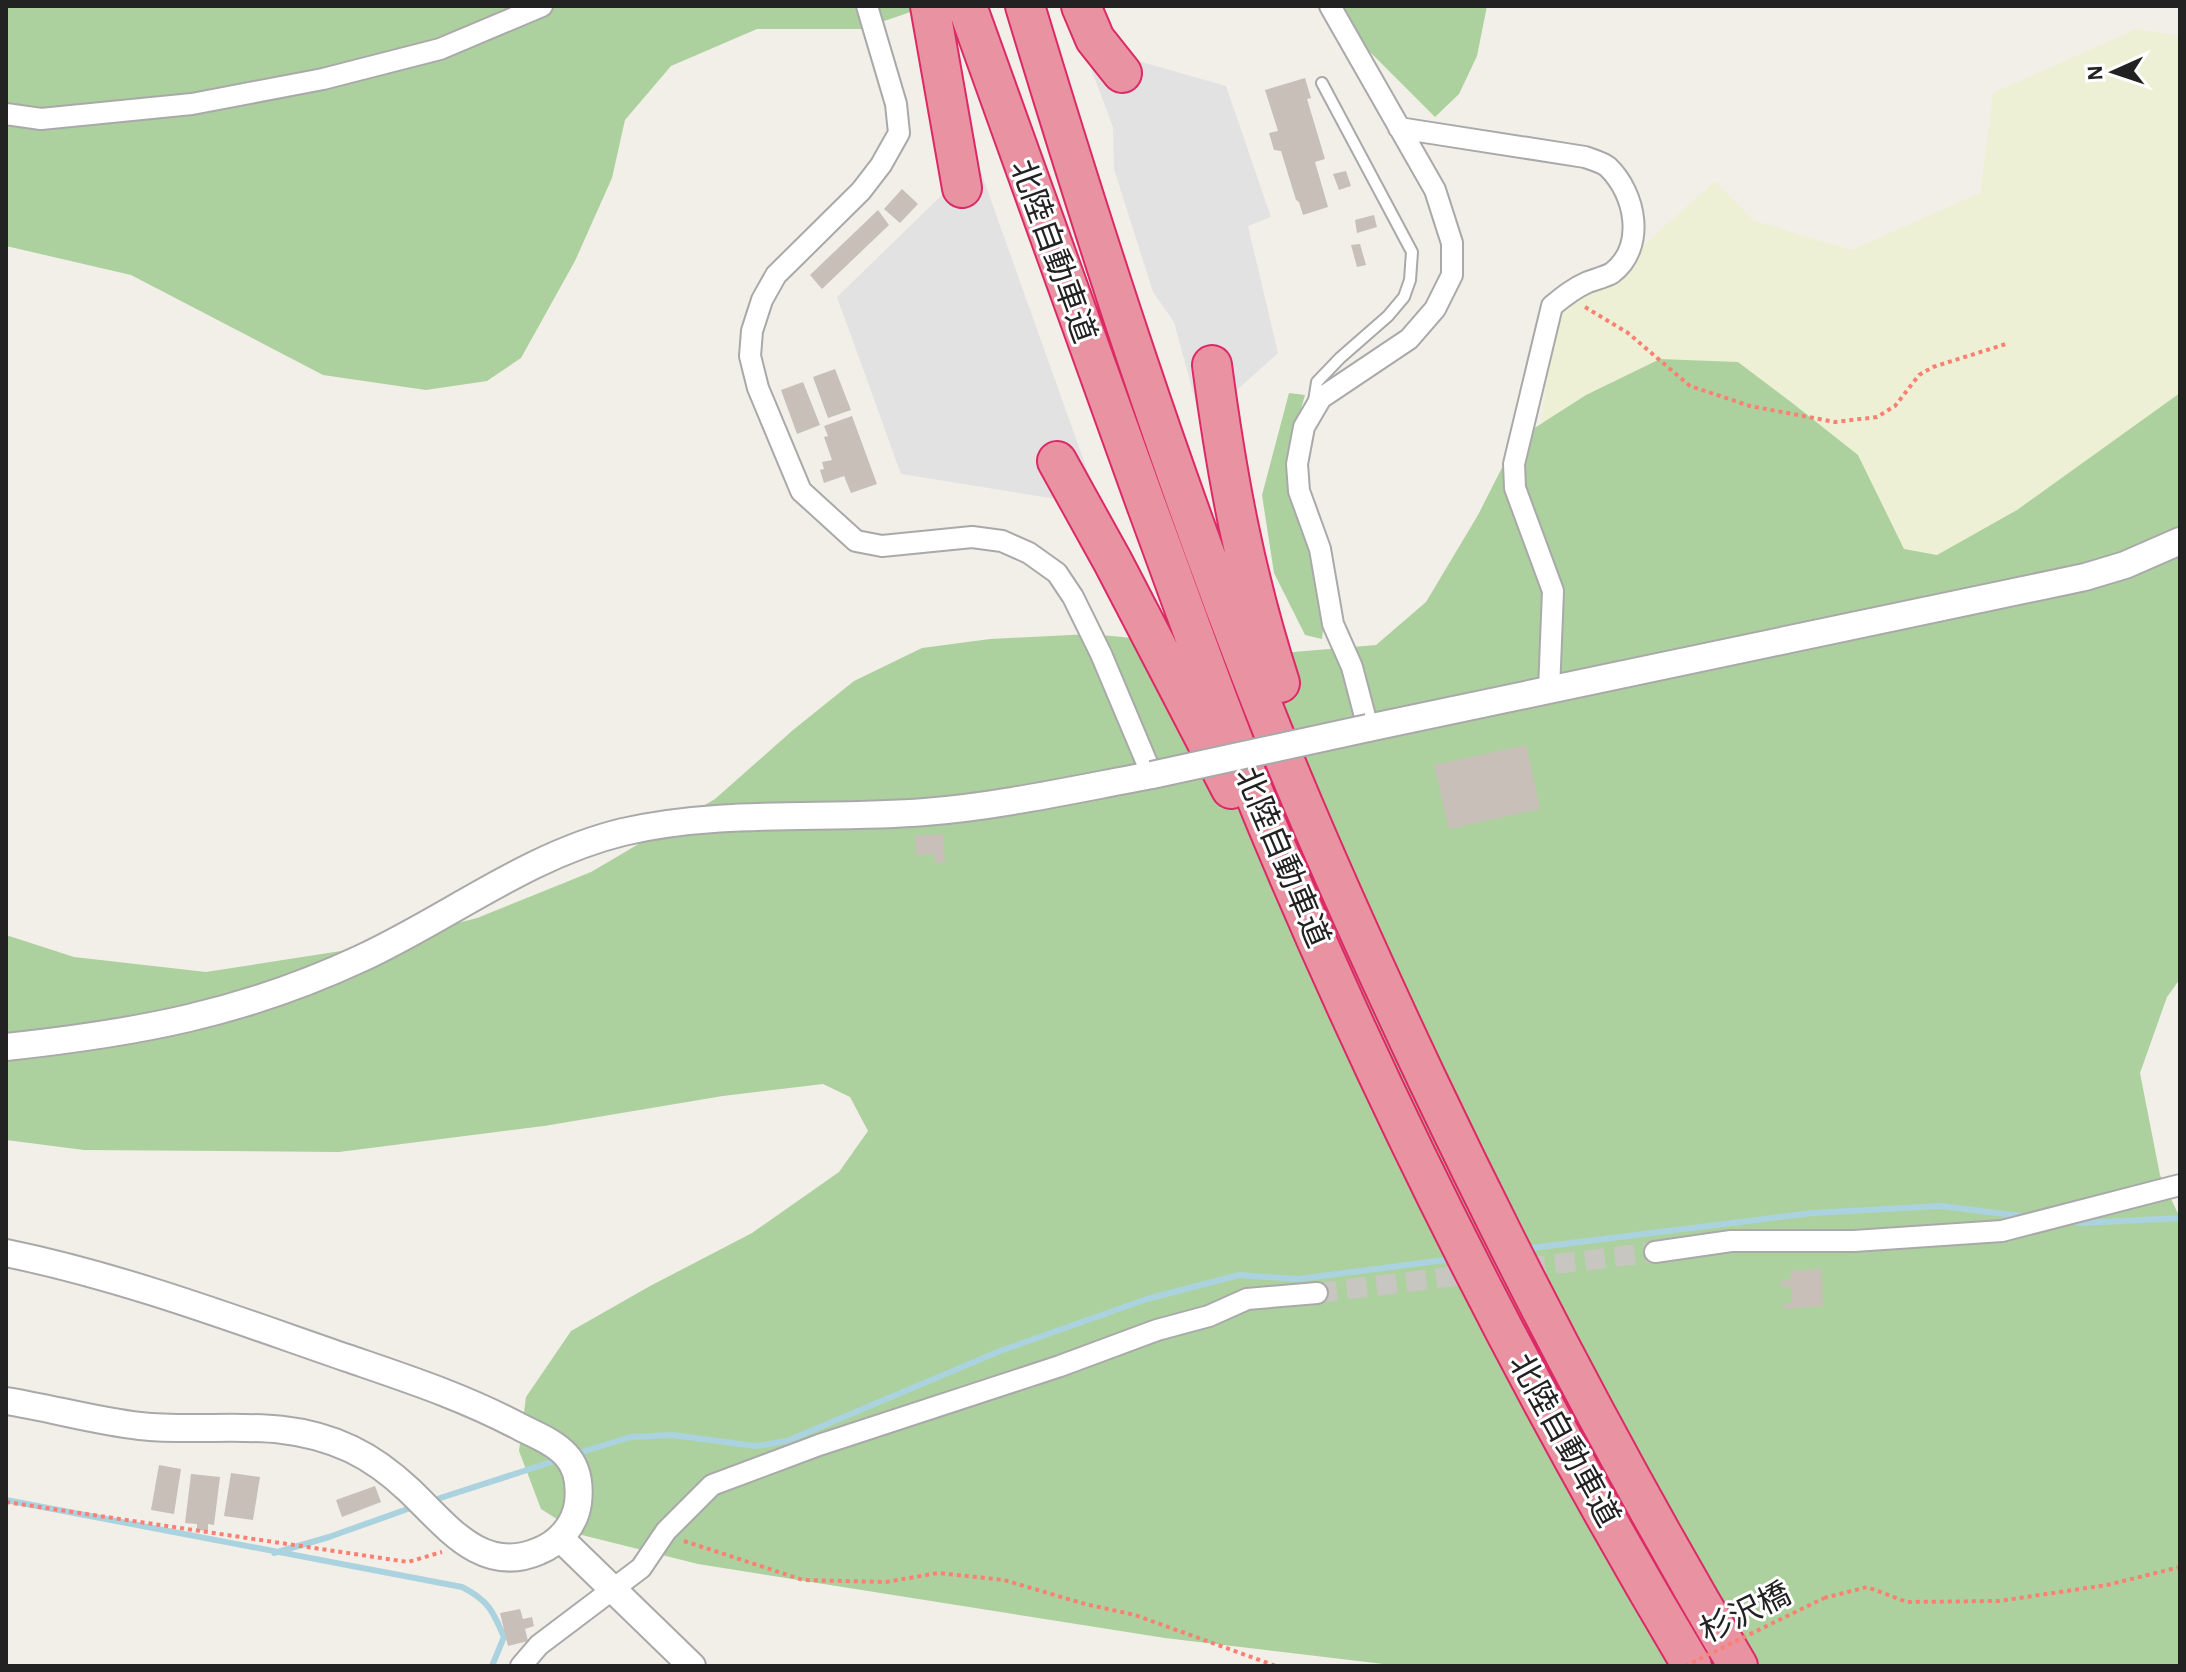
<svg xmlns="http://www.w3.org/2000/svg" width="2186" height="1672" font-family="'Alegreya Sans','Noto Sans JP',sans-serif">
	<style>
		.farmland { fill: #eef0d5 }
		.forest { fill: #add19e }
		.parking { fill: #e2e2e2 }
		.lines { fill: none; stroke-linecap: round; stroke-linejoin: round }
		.stream { stroke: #aad3df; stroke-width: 6 }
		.building { fill: #c7bfb8 }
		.minor-tunnel { stroke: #c8c6c1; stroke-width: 20; stroke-dasharray: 20 10; stroke-linecap: butt }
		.service-casing { stroke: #a9a9a9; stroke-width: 14 }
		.minor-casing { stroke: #a9a9a9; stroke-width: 24 }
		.tertiary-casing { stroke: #a9a9a9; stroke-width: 30 }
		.motorway-casing { stroke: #dc2a67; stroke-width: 42 }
		.path { stroke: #fa8072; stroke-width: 4; stroke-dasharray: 4 4; stroke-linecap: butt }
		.service { stroke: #fff; stroke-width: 10 }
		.minor { stroke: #fff; stroke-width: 20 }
		.tertiary { stroke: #fff; stroke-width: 26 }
		.motorway { stroke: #e892a2; stroke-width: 38 }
		.tertiary-bridge-casing { stroke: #a9a9a9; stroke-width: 30; stroke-linecap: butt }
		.path-bridge { stroke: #fa8072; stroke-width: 4; stroke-dasharray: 4 4; stroke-linecap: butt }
		.tertiary-bridge { stroke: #fff; stroke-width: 26 }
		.labels { text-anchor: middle; stroke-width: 6; stroke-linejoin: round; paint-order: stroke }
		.street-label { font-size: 32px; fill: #222; stroke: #fff }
	</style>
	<rect width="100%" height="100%" fill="#f2efe9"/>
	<!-- farmland -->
	<path class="farmland" d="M2136 29 2180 36V541L1904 616 1536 465 1555 310 1628 259 1715 181 1753 220 1851 250 1980 193 1993 93Z"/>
	<!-- forest -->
	<path class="forest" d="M6 6H928L861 29H757L671 66 625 120 612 178 575 261 521 358 487 381 426 390 323 375 131 275 6 246Z
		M1324 6H1487L1477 56 1459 94 1435 117Z
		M1660 359 1738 362 1791 402 1858 455 1904 549 1937 555 2017 510 2180 393V979L2167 997 2140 1073 2160 1175 2180 1218V1666H1400L1165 1638 698 1564 582 1535 541 1509 519 1451 526 1397 571 1331 650 1286 752 1233 839 1172 868 1131 850 1097 823 1084 723 1096 544 1126 339 1152 84 1150 6 1140V935L74 957 206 972 360 948 477 918 591 872 715 799 793 730 854 681 922 648 990 639 1090 634 1207 645 1258 655 1376 645 1426 602 1478 515 1516 440 1586 395Z
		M1289 393 1305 395 1289 452 1288 489 1309 544 1324 622 1322 639 1305 635 1274 573 1262 495Z"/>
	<!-- parking -->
	<path class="parking" d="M1082 45 1226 86 1271 217 1248 226 1278 353 1201 422 1174 322 1153 292 1114 169 1113 127Z
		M977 161 1100 506 901 474 837 297Z"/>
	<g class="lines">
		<!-- stream -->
		<path class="stream" d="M2068 1221 2082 1223 2180 1218
			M1523 1249 1812 1213 1941 1206 2029 1217
			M575 1454 631 1437 672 1435 756 1446 787 1441 1000 1351 1147 1299 1239 1275 1298 1279 1453 1259
			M6 1500 462 1587C488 1600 493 1611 504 1637L492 1666
			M431 1501 561 1459
			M274 1553 329 1537 416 1506"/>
	</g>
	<!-- building -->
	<path class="building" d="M1305 78 1311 98 1307 99 1325 159 1315 162 1328 207 1303 215 1299 202 1296 200 1281 151 1274 150 1269 133 1278 131 1265 90Z
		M1346 171 1351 186 1339 190 1333 174Z
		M902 189 918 204 900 223 884 209Z
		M878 210 889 225 822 289 810 275Z
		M1374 215 1377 227 1357 233 1355 220Z
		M1360 244 1366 265 1357 267 1351 245Z
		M835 369 851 410 828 418 813 377Z
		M803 382 820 425 797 434 781 390Z
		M852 416 877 484 851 493 844 476 824 483 820 470 824 469 822 462 832 460 824 437 828 436 824 426Z
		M1526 745 1540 809 1449 829 1434 765Z
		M943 834 945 862 935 863 934 854 916 855 915 836Z
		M1821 1269 1823 1306 1784 1309 1783 1304 1792 1303 1791 1287 1782 1288 1781 1281 1791 1280 1790 1271Z
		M159 1465 181 1469 174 1514 151 1510Z
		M231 1473 260 1477 253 1520 224 1516Z
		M191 1474 220 1477 214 1525 208 1524V1531L197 1530V1524L185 1523Z
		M375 1486 381 1502 342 1517 336 1500Z
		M520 1609 523 1619 532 1617 534 1626 525 1629 528 1641 508 1646 500 1613Z"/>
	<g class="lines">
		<!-- minor-tunnel -->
		<path class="minor-tunnel" d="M1317 1293 1655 1252"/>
		<defs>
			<path id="service" d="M1314 401 1317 382 1340 358 1388 316 1404 297 1410 280 1412 252 1322 83"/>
			<path id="minor" d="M867 6 896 104 899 133 881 165 861 191 776 275 762 300 752 331 750 356 758 388 801 491 856 541 882 546 972 537 1002 541 1029 553 1057 573 1073 597 1101 654 1152 775
				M1330 6 1435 190 1452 243V275L1435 309 1409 339 1321 398 1304 427 1297 464 1299 491 1320 549 1333 624 1352 667 1368 728
				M6 114 41 119 192 104 323 79 440 49 542 6
				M1399 128 1585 157C1593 160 1602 162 1608 167 1636 194 1646 247 1612 273 1605 277 1596 279 1588 282 1574 288 1564 296 1552 306L1514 464 1515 488 1553 591 1549 690
				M1655 1252 1731 1241H1854L2002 1231 2180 1185
				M521 1666 539 1645 641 1568 666 1531 712 1485 819 1445 1060 1366 1157 1330 1209 1316 1247 1299 1317 1293"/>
			<path id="tertiary" d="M1368 728 2085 577 2125 565 2180 541
				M6 1047C136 1033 242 1014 362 958 450 917 528 855 623 832 722 809 825 820 925 812 1001 806 1076 789 1152 775
				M6 1253C123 1277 234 1319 347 1358 408 1379 464 1397 522 1428 536 1435 554 1442 566 1455 578 1468 580 1486 578 1503 575 1525 559 1543 539 1551 482 1576 446 1525 409 1490 392 1474 372 1459 351 1449 279 1415 214 1434 140 1426 95 1421 51 1408 6 1401
				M560 1538 692 1666"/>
			<path id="motorway" d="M930 6 962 188
				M967 6C1026 172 1086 338 1146 504 1187 615 1226 727 1272 837 1392 1122 1534 1401 1692 1666
				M1025 6C1096 241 1172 475 1262 704 1312 831 1369 956 1427 1079 1522 1279 1625 1475 1738 1666
				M1081 6 1095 39 1122 73
				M1212 365C1227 477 1245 575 1280 683
				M1057 461 1113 562 1231 789"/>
		</defs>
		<!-- service casing -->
		<use href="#service" class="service-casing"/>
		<!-- minor casing -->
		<use href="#minor" class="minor-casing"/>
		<!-- tertiary casing -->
		<use href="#tertiary" class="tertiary-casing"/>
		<!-- motorway casing -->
		<use href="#motorway" class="motorway-casing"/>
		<!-- path -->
		<path class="path" d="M1585 307 1628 333 1690 386 1750 406 1835 422 1877 417 1895 406 1919 375 1933 367 2006 344
			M6 1502 408 1562 442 1552
			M684 1541 803 1580 886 1582 938 1573 1004 1580 1085 1604 1135 1615 1276 1666
			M1824 1598 1867 1587 1907 1602 1999 1601 2107 1585 2180 1567"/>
		<!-- service -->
		<use href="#service" class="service"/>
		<!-- minor -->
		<use href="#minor" class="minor"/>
		<!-- tertiary -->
		<use href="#tertiary" class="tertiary"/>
		<!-- motorway -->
		<use href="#motorway" class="motorway"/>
		<defs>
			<path id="tertiary-bridge" d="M1152 775 1368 728"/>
		</defs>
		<!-- tertiary-bridge casing -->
		<use href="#tertiary-bridge" class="tertiary-bridge-casing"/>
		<!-- path-bridge -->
		<path class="path-bridge" d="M1685 1666 1824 1598"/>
		<!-- tertiary-bridge -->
		<use href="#tertiary-bridge" class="tertiary-bridge"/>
	</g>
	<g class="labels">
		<!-- street labels -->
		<g class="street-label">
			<text transform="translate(1054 251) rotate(70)" y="11">北陸自動車道</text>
			<text transform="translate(1283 857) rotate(67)" y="11">北陸自動車道</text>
			<text transform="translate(1565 1440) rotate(61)" y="11">北陸自動車道</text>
			<text transform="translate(1745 1612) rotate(-26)" y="11">杉沢橋</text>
		</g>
	</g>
	<!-- border -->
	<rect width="2186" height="1672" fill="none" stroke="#222222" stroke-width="16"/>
	<!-- north arrow -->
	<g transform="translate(2114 72) rotate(267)" stroke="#ffffff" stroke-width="6" paint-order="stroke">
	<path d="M0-6L14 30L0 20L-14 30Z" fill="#222222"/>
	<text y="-12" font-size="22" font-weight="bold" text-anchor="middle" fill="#222222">N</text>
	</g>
</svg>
